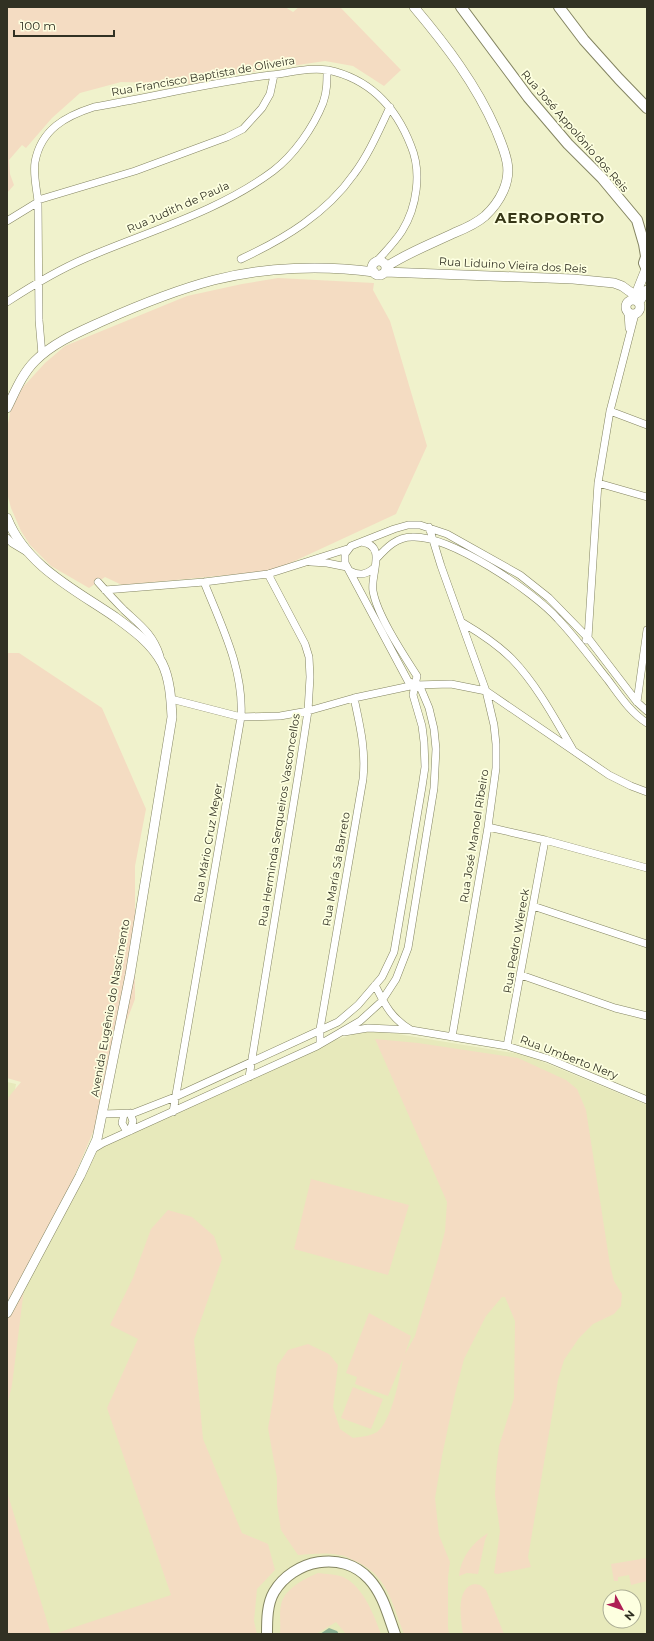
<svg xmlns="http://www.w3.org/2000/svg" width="654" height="1641" font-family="Montserrat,sans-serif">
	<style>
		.built { fill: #e7e9bb; fill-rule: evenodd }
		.green { fill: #f4dcc2 }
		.water { fill: #8fb296 }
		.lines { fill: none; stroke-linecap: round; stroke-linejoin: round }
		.minor-casing { stroke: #848562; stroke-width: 8 }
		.tertiary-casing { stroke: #848562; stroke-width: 10 }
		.secondary-casing { stroke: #848562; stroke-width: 12 }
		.minor { stroke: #fff; stroke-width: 7 }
		.tertiary { stroke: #fff; stroke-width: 9 }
		.secondary { stroke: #fff; stroke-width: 10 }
		.labels { text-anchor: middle; stroke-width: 3.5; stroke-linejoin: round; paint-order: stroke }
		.street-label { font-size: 11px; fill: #313123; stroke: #fdffe0 }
		.district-label { font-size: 15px; font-weight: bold; letter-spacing: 1px; fill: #363616; stroke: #fdffe0 }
	</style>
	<rect width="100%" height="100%" fill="#f0f2cc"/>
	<!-- built -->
	<path class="built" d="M368 1032 391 1033 526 1055 647 1105V1634H7V1317L98 1149 332 1041 355 1034ZM610 1597H634V1621H610Z
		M7 1082 16 1084 7 1135Z"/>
	<!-- green -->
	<path class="green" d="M7 7H285L293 12 299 7H340L401 70 384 86 353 66 325 61 230 75 197 84 121 82 80 93 52 118 26 148 22 145 9 160 10 174 14 185 7 193Z
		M278 278 374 283 373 290 390 321 427 446 396 514 273 571 122 585 105 577 89 588 51 566 30 545 21 531 11 508 7 493V429L11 408 23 387 45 363 65 346 187 296 242 284Z
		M7 653H19L102 708 146 809 135 866V999L113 1057 99 1118 68 1191 26 1273 12 1385 7 1406V1099L21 1082 7 1078Z
		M375 1039 418 1043 518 1058 566 1080 577 1089 586 1110 610 1265 614 1281 622 1294 621 1306 614 1314 593 1324 579 1338 564 1360 558 1380 528 1557 531 1567 497 1574 494 1573 500 1531 495 1495 496 1473 499 1446 514 1398 515 1321 505 1297H502L486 1316 464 1359 455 1394 442 1456 435 1498 439 1535 450 1562 448 1577V1627L449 1634H404C392 1603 387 1573 353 1560 349 1558 344 1555 339 1555 326 1552 312 1554 298 1555L281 1530 277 1504V1478L268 1428 273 1400 277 1366 288 1350 308 1344 329 1354 338 1365 333 1407 340 1429 353 1438C359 1437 371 1436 377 1432 392 1421 400 1376 403 1359L388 1396 355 1384 357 1377 346 1373 369 1313 411 1336 405 1354 415 1336 438 1259 445 1231 447 1202Z
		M311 1179 409 1205 388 1275 294 1249Z
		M168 1210 192 1217 214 1236 222 1259 194 1340 203 1439 242 1533 268 1544 275 1570 257 1589 254 1621 257 1634H54L171 1595 107 1408 138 1339 110 1325 133 1278 151 1229Z
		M353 1387 383 1399 371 1429 341 1418Z
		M7 1492 51 1634H7Z
		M488 1533 485 1540 478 1574 467 1573 459 1576C461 1557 472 1543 488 1533Z
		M647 1558V1581L631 1585 629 1575 618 1577V1581H614L611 1564Z
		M318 1573C326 1574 335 1574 343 1577 363 1586 374 1615 381 1634H346L336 1622 316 1634H280C281 1625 279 1614 281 1605 284 1589 304 1579 318 1573Z
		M475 1584 480 1585 486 1590 504 1634H463C461 1620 455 1587 475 1584Z"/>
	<!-- water -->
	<path class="water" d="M329 1628 337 1631 339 1634H320Z"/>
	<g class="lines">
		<defs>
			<path id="minor" d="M38 200 135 171 227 137 243 129 262 108 270 94 274 75
				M38 202 39 320 42 355
				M7 221 38 202C37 190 33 175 35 162 41 129 66 116 94 107 153 97 212 82 271 75 290 73 308 67 328 70 370 79 396 107 411 146 422 172 417 207 402 231 395 242 385 252 377 261
				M241 259C284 239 326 214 354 174 369 154 379 130 390 107
				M7 302C33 285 58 270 86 258 149 231 218 212 273 171 294 155 313 128 323 103 327 92 327 82 327 70
				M628 312 629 328
				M610 411 647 425
				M598 483 647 497
				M429 527 441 566 486 691 494 725 496 744V768L488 827 452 1037
				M7 538 12 543 27 552
				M377 558C387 547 397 537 412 537 450 535 533 591 558 619 576 638 592 660 608 680 620 696 630 712 647 723
				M311 562 327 563 347 567
				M350 571C359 576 366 575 374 568
				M98 582C106 591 115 601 124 610 140 625 153 634 160 656
				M105 590 204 582 268 574 347 549
				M463 623C480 633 497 644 512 659 537 685 555 719 573 750
				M586 640 588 638 598 483 610 411 635 314
				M171 699 241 717 280 716 308 711 354 698 415 685 451 684 486 691 609 775 631 786 647 792
				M637 702 647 630
				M488 827 545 840 647 868
				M533 906 647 944
				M521 975 615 1008 647 1016
				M375 985C385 1005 391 1018 411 1030
				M344 1032 368 1028 411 1030 507 1046 549 1059 647 1100
				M320 1044V1029L363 779C366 750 360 726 354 698
				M507 1046 545 840
				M249 1077 299 770 308 711 310 677 309 657 305 644 268 574
				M173 1112 241 717C244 669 221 625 204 582
				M130 1113 133 1121 130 1131
				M103 1114 134 1113 175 1097 338 1022 358 1005 382 977 394 952 422 787 425 767 424 742 422 726 413 695 415 685 408 681 345 563V554L351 546 394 529 408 525H420L447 534 520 575 549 598 588 638 637 702 647 711
				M124 1114 122 1123 127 1132
				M93 1149 103 1143 317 1046 360 1021 381 1002 396 979 408 948 434 788 436 749 434 729 429 708 421 689 415 685 417 676C403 654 377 615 373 591 370 574 388 545 361 542"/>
			<path id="tertiary" d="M372 268a7 7 0 1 1 14 0a7 7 0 1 1-14 0Z
				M386 267C407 253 431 244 454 233 464 229 477 223 485 216 500 202 511 182 507 162 505 151 500 140 496 130 476 84 446 45 414 7
				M385 272 573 279 614 283 622 286 636 296
				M634 299 646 269
				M626 307a7 7 0 1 1 14 0a7 7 0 1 1-14 0Z
				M639 302 647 290
				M7 408C15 392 22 374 35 361 54 342 79 332 103 321 139 305 176 290 214 280 265 267 322 265 374 272
				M7 518C26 566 74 589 115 617 133 630 151 643 162 663 170 679 171 699 172 717L130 975 97 1139 80 1176 7 1313"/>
			<path id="secondary" d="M461 7 528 97 568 144 602 178 637 220 644 244 646 256
				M559 7 584 40 619 79 647 108
				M647 254 644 263 647 270
				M267 1634C267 1620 267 1604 274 1592 293 1560 342 1549 369 1579 383 1594 388 1615 395 1634"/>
		</defs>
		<!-- minor casing -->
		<use href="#minor" class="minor-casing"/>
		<!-- tertiary casing -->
		<use href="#tertiary" class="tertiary-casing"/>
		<!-- secondary casing -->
		<use href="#secondary" class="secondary-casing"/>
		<!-- minor -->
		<use href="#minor" class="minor"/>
		<!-- tertiary -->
		<use href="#tertiary" class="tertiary"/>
		<!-- secondary -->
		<use href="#secondary" class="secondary"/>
	</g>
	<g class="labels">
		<!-- street labels -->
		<g class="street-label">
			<text transform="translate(203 76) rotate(-10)" y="4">Rua Francisco Baptista de Oliveira</text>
			<text transform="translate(575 131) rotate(49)" y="4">Rua José Appolônio dos Reis</text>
			<text transform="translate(178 207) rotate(-24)" y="4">Rua Judith de Paula</text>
			<text transform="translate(513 265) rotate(3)" y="4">Rua Liduino Vieira dos Reis</text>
			<text transform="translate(279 820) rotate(-81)" y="4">Rua Herminda Serqueiros Vasconcellos</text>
			<text transform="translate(474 836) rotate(-81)" y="4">Rua José Manoel Ribeiro</text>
			<text transform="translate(208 843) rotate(-80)" y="4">Rua Mário Cruz Meyer</text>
			<text transform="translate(336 869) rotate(-80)" y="4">Rua María Sá Barreto</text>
			<text transform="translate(516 941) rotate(-80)" y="4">Rua Pedro Wiereck</text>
			<text transform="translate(110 1008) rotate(-80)" y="4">Avenida Eugênio do Nascimento</text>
			<text transform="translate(569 1057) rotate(21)" y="4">Rua Umberto Nery</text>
		</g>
		<!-- district labels -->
		<g class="district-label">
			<text x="550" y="223">AEROPORTO</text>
		</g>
	</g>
	<!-- border -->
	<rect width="654" height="1641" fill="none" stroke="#313123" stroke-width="16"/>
	<!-- north arrow -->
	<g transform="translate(622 1609) rotate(131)"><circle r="19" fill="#fdffe0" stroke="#abad94"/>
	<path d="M0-3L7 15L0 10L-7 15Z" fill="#ae1e54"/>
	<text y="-6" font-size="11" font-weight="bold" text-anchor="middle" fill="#313123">N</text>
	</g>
	<!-- scale -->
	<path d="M14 30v6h100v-6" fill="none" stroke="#313123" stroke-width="2"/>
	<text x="20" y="30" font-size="12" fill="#313123" stroke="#fdffe0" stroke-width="3" paint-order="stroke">100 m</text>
</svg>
